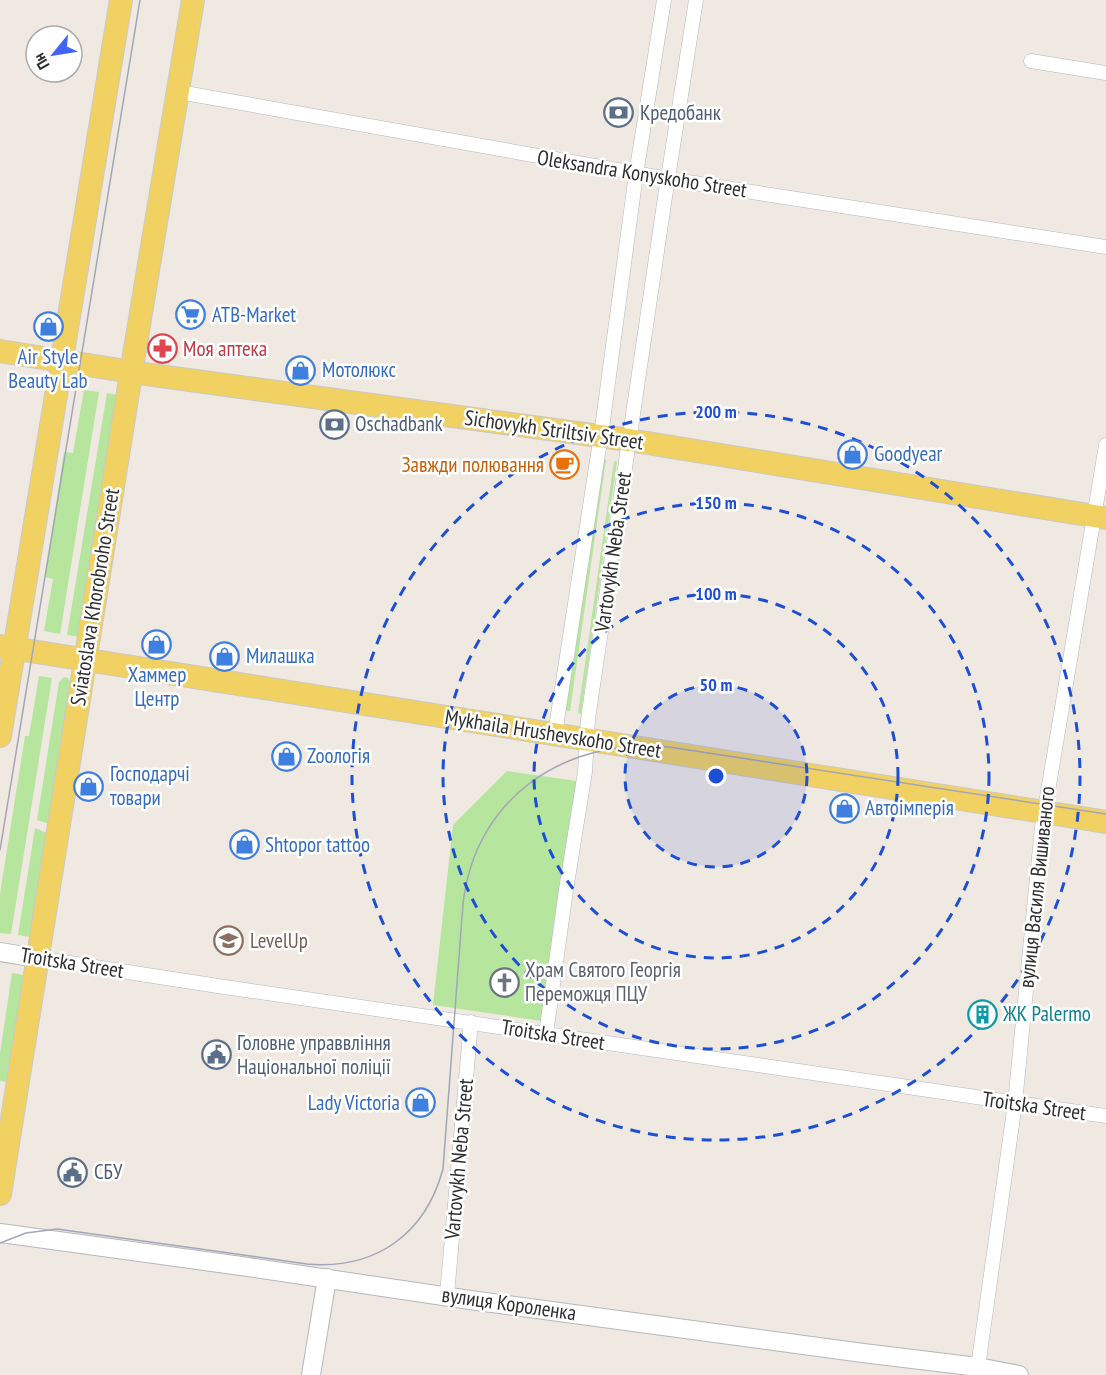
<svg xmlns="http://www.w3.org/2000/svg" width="1106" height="1375" font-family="'PT Sans Narrow',sans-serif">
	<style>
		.green { fill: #b6e59e }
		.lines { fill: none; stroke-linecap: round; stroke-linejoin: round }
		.minor-casing { stroke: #b4b7c1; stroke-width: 15 }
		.tertiary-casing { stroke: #b4b7c1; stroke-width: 20 }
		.primary-casing { stroke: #c9c9c9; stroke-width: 24 }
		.minor { stroke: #fff; stroke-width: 14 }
		.tertiary { stroke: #fff; stroke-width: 18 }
		.primary { stroke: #f2d163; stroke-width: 22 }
		.tram { stroke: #a3a6b8; stroke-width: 1.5 }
		.ring { fill: none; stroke: #1d4ed8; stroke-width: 3; stroke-dasharray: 10 8 }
		.labels { text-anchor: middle; stroke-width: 5; stroke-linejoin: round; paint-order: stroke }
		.service-label { font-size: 21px; fill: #4e5e75; stroke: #fff; text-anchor: start }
		.street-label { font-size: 21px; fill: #2e2e2e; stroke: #fff }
		.shop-label { font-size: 21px; fill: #366cbe; stroke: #fff; text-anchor: start }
		.health-label { font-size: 21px; fill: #be3a42; stroke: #fff; text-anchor: start }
		.food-label { font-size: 21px; fill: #c56008; stroke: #fff; text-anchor: end }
		.education-label { font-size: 21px; fill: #785e54; stroke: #fff; text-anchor: start }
		.worship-label { font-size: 21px; fill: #5b616d; stroke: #fff; text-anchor: start }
		.culture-label { font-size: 21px; fill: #0d838f; stroke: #fff; text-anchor: start }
		.centre { fill: #1d4ed8; stroke: #fff; stroke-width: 3 }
		.ring-label { font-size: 18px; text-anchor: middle; font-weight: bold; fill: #1d4ed8; stroke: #fff; stroke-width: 5; stroke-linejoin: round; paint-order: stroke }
	</style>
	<rect width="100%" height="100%" fill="#efe9e1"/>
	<!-- green -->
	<path class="green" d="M84 390 99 392 60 634 44 631 53 579 45 577 64 452 73 453Z
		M107 393 122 396 80 637 67 635Z
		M602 460H606L570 711H566Z
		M614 461 617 462 581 714 578 713Z
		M39 676 52 678 11 934 0 933V894L25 736H29Z
		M64 677 68 678 71 683 49 824 37 820 59 682Z
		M507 771 577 781 542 1021 433 1005 453 825Z
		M35 828 47 833 30 937 18 935Z
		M12 973 24 975 7 1082 0 1081V1053Z"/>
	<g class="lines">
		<defs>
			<path id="minor" d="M1031 61 1106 73
				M179 92 668 179 1106 247
				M555 734 602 428 636 174 664 0
				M37 958 218 986 1106 1116
				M546 1034 566 890 585 772 588 719 665 197 696 0
				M447 1295 471 1022
				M978 1367 1015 1103 1042 827 1106 445"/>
			<path id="tertiary" d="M0 952 37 958
				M0 1233 241 1266 470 1300 863 1353 978 1367 1019 1375
				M311 1375 327 1278"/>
			<path id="primary" d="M0 351 145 374 629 440 1106 518
				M0 646 1106 822
				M0 736 121 0
				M0 1194 134 355 193 0"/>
		</defs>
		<!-- minor casing -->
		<use href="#minor" class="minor-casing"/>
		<!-- tertiary casing -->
		<use href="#tertiary" class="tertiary-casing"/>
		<!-- primary casing -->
		<use href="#primary" class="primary-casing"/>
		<!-- minor -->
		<use href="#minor" class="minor"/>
		<!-- tertiary -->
		<use href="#tertiary" class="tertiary"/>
		<!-- primary -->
		<use href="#primary" class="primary"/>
		<!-- tram -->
		<path class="tram" d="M0 850 140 0
			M0 1243 26 1233 57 1229 307 1264C375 1270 425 1235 443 1169L463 904C475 797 566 737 669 747L1106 814"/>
	</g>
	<!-- distance rings -->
	<circle cx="716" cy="776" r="91" fill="#1d4ed8" fill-opacity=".12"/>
	<g class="ring">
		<circle cx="716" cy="776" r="91"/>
		<circle cx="716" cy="776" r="182"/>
		<circle cx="716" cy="776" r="273"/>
		<circle cx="716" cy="776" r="364"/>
	</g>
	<!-- icons -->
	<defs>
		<symbol id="bank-ring" viewBox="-11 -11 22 22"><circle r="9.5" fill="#fff" stroke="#5c6f8a" stroke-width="1.5"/><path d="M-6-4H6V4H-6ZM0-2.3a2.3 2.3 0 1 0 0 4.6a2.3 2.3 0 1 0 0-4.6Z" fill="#5c6f8a"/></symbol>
		<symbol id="supermarket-ring" viewBox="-11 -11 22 22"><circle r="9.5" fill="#fff" stroke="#3f7fe0" stroke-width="1.5"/><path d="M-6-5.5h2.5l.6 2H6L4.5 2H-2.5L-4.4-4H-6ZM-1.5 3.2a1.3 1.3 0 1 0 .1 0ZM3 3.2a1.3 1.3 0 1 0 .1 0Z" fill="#3f7fe0"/></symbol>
		<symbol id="shop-ring" viewBox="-11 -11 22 22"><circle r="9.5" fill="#fff" stroke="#3f7fe0" stroke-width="1.5"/><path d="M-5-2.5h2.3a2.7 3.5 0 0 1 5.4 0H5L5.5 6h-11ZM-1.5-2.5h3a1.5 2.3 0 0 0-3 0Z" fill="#3f7fe0"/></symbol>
		<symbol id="pharmacy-ring" viewBox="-11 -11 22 22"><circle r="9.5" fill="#fff" stroke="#e0444e" stroke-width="1.5"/><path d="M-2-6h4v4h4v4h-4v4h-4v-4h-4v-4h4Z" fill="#e0444e"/></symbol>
		<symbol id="cafe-ring" viewBox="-11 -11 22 22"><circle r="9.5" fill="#fff" stroke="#e8710a" stroke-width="1.5"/><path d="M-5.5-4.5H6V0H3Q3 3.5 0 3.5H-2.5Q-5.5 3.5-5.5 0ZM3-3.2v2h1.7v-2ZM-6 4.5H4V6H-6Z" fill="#e8710a"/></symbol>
		<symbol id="university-ring" viewBox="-11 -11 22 22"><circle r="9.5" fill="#fff" stroke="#8d6e63" stroke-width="1.5"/><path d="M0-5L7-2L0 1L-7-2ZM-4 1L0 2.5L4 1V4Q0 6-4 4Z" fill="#8d6e63"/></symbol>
		<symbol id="church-ring" viewBox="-11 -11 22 22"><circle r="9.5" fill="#fff" stroke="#6b7280" stroke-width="1.5"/><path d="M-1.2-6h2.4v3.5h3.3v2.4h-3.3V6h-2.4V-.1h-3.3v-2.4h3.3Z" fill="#6b7280"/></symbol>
		<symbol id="building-ring" viewBox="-11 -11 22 22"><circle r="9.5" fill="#fff" stroke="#0f9aa8" stroke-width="1.5"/><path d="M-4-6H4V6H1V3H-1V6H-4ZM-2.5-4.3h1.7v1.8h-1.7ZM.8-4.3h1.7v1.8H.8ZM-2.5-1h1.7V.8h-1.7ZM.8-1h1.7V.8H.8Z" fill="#0f9aa8"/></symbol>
		<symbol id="civic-ring" viewBox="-11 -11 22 22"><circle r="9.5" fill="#fff" stroke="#5c6f8a" stroke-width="1.5"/><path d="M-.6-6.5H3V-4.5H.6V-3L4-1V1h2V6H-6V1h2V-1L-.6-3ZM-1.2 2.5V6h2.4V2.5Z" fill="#5c6f8a"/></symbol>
	</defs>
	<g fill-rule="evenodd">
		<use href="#bank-ring" x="602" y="96" width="33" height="33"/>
		<use href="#supermarket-ring" x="174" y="298" width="33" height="33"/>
		<use href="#shop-ring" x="32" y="310" width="33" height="33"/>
		<use href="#pharmacy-ring" x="146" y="332" width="33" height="33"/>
		<use href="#shop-ring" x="284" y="354" width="33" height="33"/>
		<use href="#bank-ring" x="318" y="408" width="33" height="33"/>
		<use href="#shop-ring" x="836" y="438" width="33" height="33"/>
		<use href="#cafe-ring" x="548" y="448" width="33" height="33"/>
		<use href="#shop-ring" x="140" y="628" width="33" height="33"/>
		<use href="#shop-ring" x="208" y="640" width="33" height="33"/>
		<use href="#shop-ring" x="270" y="740" width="33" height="33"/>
		<use href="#shop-ring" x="72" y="770" width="33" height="33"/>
		<use href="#shop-ring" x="828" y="792" width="33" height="33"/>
		<use href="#shop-ring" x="228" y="828" width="33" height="33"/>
		<use href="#university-ring" x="212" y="924" width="33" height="33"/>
		<use href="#church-ring" x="488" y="966" width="33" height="33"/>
		<use href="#building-ring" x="966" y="998" width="33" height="33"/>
		<use href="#civic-ring" x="200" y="1038" width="33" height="33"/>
		<use href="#shop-ring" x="404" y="1086" width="33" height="33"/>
		<use href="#civic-ring" x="56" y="1156" width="33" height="33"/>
	</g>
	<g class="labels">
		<!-- service labels -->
		<g class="service-label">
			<text x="640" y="120">Кредобанк</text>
			<text x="355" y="431">Oschadbank</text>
			<text x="237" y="1050">Головне управвління<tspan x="237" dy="24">Національної поліції</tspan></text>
			<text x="94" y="1179">СБУ</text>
		</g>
		<!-- street labels -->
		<g class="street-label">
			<text transform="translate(642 174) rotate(9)" y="7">Oleksandra Konyskoho Street</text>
			<text transform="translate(554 430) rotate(8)" y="7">Sichovykh Striltsiv Street</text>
			<text transform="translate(613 552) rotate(-82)" y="7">Vartovykh Neba Street</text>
			<text transform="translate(95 597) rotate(-81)" y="7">Sviatoslava Khorobroho Street</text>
			<text transform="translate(553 734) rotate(9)" y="7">Mykhaila Hrushevskoho Street</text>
			<text transform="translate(1037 887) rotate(-84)" y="7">вулиця Василя Вишиваного</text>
			<text transform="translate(72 963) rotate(9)" y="7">Troitska Street</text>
			<text transform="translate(553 1035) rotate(9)" y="7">Troitska Street</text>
			<text transform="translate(1034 1106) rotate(8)" y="7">Troitska Street</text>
			<text transform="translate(459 1159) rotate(-85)" y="7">Vartovykh Neba Street</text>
			<text transform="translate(509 1304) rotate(8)" y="7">вулиця Короленка</text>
		</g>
		<!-- shop labels -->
		<g class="shop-label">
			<text x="212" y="322">ATB-Market</text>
			<text x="48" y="364" text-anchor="middle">Air Style<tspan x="48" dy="24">Beauty Lab</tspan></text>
			<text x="322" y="377">Мотолюкс</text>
			<text x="874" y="461">Goodyear</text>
			<text x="246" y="663">Милашка</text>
			<text x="157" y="682" text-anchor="middle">Хаммер<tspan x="157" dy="24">Центр</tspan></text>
			<text x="307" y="763">Zooлогія</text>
			<text x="110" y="781">Господарчі<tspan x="110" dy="24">товари</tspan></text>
			<text x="865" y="815">Автоімперія</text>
			<text x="265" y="852">Shtopor tattoo</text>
			<text x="400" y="1110" text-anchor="end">Lady Victoria</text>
		</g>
		<!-- health labels -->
		<g class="health-label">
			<text x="183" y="356">Моя аптека</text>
		</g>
		<!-- food labels -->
		<g class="food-label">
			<text x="544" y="472">Завжди полювання</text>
		</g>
		<!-- education labels -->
		<g class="education-label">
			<text x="250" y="948">LevelUp</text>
		</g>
		<!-- worship labels -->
		<g class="worship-label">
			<text x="525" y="977">Храм Святого Георгія<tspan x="525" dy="24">Переможця ПЦУ</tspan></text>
		</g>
		<!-- culture labels -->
		<g class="culture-label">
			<text x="1003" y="1021">ЖК Palermo</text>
		</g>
	</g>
	<circle cx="716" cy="776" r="9" class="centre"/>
	<g class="ring-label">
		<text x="716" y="418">200 m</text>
		<text x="716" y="509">150 m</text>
		<text x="716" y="600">100 m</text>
		<text x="716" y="691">50 m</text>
	</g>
	<!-- north arrow -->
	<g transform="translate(54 54) rotate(240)"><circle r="28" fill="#ffffff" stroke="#ababab" stroke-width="1.5"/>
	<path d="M0-4.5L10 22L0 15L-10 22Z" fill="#4264fb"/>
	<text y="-9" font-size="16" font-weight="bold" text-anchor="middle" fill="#2e2e2e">Пн</text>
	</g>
</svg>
